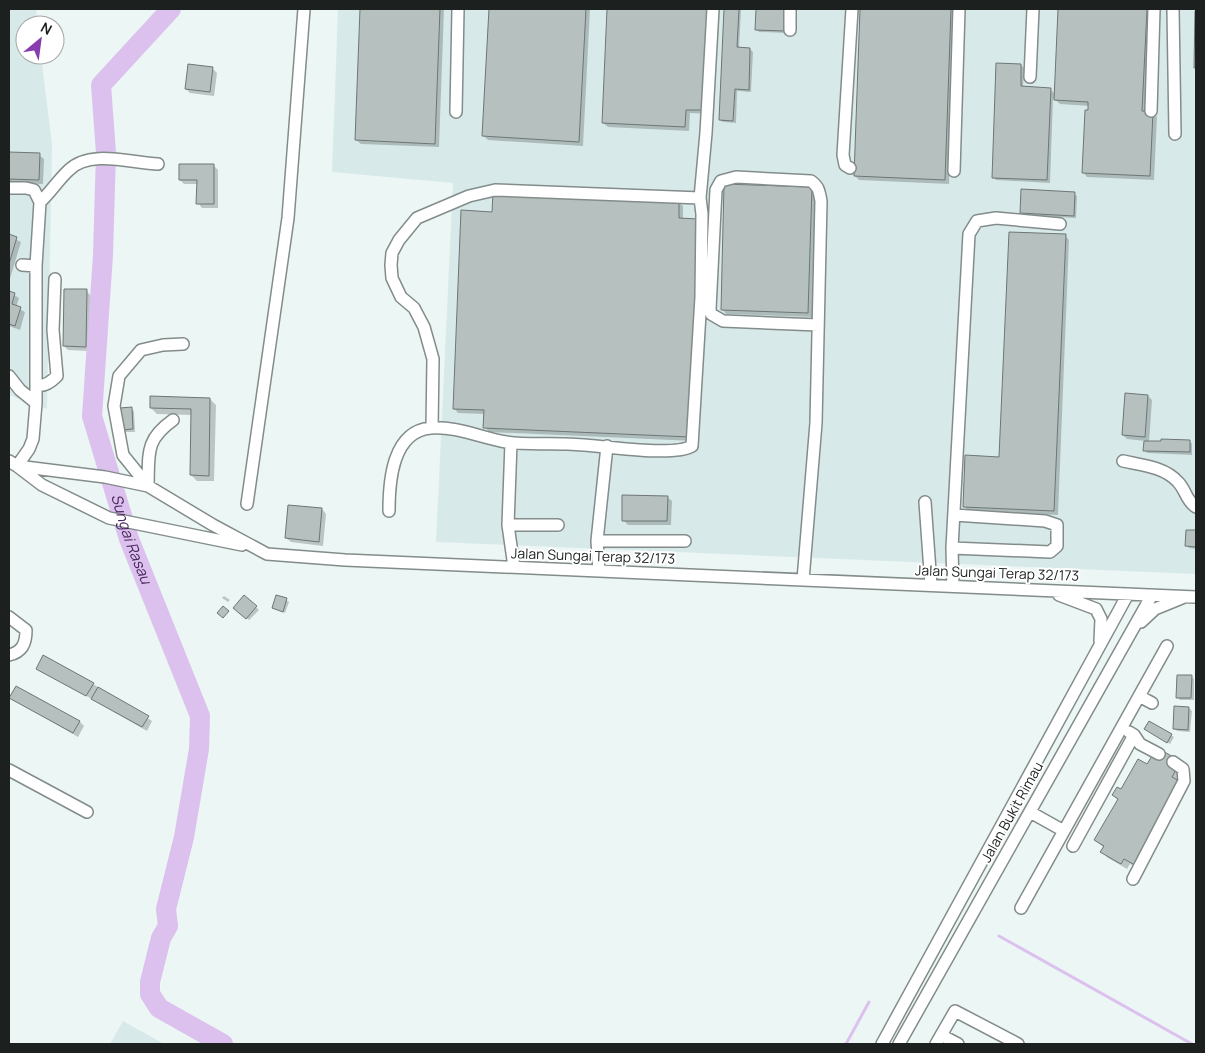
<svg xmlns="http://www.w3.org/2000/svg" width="1205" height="1053" font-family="Manrope,sans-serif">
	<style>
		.built { fill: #d7eae9 }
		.shadow { fill: #0003 }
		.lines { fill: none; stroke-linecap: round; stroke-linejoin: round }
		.stream { stroke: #dcc1ee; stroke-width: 3 }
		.river { stroke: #dcc1ee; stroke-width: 20 }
		.building { fill: #b6c0bf; stroke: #6d7675 }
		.minor-casing { stroke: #838c8b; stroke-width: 14 }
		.minor { stroke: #fff; stroke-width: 11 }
		.labels { text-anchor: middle; stroke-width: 4; stroke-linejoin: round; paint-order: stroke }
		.street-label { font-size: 14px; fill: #1c201f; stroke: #fff }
		.water-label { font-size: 15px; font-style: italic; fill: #49265d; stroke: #fff }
	</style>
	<rect width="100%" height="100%" fill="#ecf6f5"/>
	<!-- built -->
	<path class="built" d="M9 9H36L38 25H25V55H41L52 145 47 409 9 395Z
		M338 9H1196V574L436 542 453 183 332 172Z
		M123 1021 164 1044H110Z"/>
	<!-- shadow -->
	<path class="shadow" d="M361 9H444L439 147 361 144 356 140Z
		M490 9H590L583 146 488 140 484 136Z
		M608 9H714L710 114 690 113 689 131 608 127 603 123Z
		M725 9H741L739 49H750L753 52 751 92 737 91 736 123 723 122 720 120Z
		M757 9H788L787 33 759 32 756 29Z
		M861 9H955L949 184 859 180 855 176Z
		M1059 9H1151L1152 113 1157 117 1154 180 1087 177 1083 172 1090 106 1060 104 1053 98 1050 183 996 180 993 177 1021 65 1024 68 1023 88 1050 89 1055 94Z
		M1196 12V69L1195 68Z
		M212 68 217 73 214 96 190 93 186 89Z
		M9 154 39 155 44 159 43 184 9 183Z
		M214 166 218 170V208H202L198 203V184H184L180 180Z
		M811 189 815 193 812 317 726 314 722 309Z
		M1074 194 1077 196 1076 218 1024 215 1021 212Z
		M679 202 683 206V219L698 220 694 441 489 432 485 427V414L458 413 454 408 493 213Z
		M1065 235 1069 240 1058 515 968 511 964 506 1000 458Z
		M9 236 21 242 9 282Z
		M86 290 90 295V351L68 350 64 346Z
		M9 292 19 298 16 307 25 312 20 330 9 326Z
		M1148 396 1152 400 1149 442 1190 441 1192 444V455L1147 453 1145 450V441L1127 439 1123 435Z
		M210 399 216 405 214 481H197L191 475 192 415 157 414 151 408Z
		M131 409 134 411 135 432H125L122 429Z
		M667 497 672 501 671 525H628L623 520Z
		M322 509 326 514 323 546 291 542 286 538Z
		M1187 531 1196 532V549L1189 548 1186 545Z
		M224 596 230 600 228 602 222 598Z
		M245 597 259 610 249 620 235 608Z
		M286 600 289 602 285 613 273 608Z
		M38 668 93 684 152 721 147 731Z
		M1191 676 1194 679V700H1180L1177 697Z
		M11 698 80 722 84 726 78 737Z
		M1189 708 1192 711 1190 732 1177 731 1174 728Z
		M1146 729 1171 735 1174 737 1170 744Z
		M1180 765 1177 772 1182 777 1181 784 1187 790 1141 870 1130 864 1127 869 1108 858 1102 852 1104 848 1095 840 1118 800 1113 795 1148 766Z"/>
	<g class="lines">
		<!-- stream -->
		<path class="stream" d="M999 936 1192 1044
			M846 1044 869 1002"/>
		<!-- river -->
		<path class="river" id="s1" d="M171 9 101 85 106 153 103 255 92 416 129 539 200 716 199 749 184 837 166 909 168 926 161 938 150 982V994L159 1008 223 1044"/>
	</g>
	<!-- building -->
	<path class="building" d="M360 9H440L435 144 355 140Z
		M489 9H586L579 142 482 136Z
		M607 9H710L706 110H686L685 127 602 123Z
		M724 9H739L737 47 750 48 749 90 735 89 733 121 719 120Z
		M756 9H786L785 31 755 30Z
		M860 9H951L945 180 854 176Z
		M1058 9H1147L1142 111 1153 112 1150 176 1082 173 1085 110H1088V102L1054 100Z
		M1195 11H1196V68H1194Z
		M996 63 1021 64V86L1051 88 1047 180 992 178Z
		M188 64 213 67 210 92 185 89Z
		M9 152 40 153 39 180 9 179Z
		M179 164H214V204H196L197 180H179Z
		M724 184 812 187 808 313 721 310Z
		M1021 189 1075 192 1074 216 1020 213Z
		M493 192 679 201V218L698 219 690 437 483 428 484 410 453 409 461 210 492 212Z
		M1009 232 1066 234 1054 511 963 507 965 455 999 457Z
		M9 234 17 237 9 264Z
		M64 289H87L86 347 63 346Z
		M9 291 15 293 12 304 21 307 15 326 9 324Z
		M1125 393 1148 395 1145 437 1122 435Z
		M150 396 210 398 209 476 190 475 191 409 150 408Z
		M132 407 133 429 121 430 120 408Z
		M1161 439 1190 440V452L1143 451 1144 441H1161Z
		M622 495 668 496 667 521H622Z
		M288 505 322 508 319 542 285 538Z
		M1186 530H1196V547L1185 546Z
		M244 595 257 606 246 619 233 608Z
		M276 595 287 598 283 612 272 608Z
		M223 606 229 611 223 618 217 613Z
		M43 655 94 683 86 696 36 669Z
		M1177 675H1192L1191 698H1176Z
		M16 686 80 721 73 733 9 698Z
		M98 687 149 716 142 727 91 699Z
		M1174 706 1189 707 1188 730 1173 729Z
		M1149 721 1172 734 1167 743 1144 729Z
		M1161 750 1175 758 1176 770 1172 777 1181 782 1135 865 1124 859 1121 864 1100 852 1104 846 1094 840 1118 799 1112 795 1117 787 1121 789 1138 759 1147 764 1152 756Z"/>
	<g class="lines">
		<defs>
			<path id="minor" d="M790 9V30
				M1173 9 1175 134
				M1030 77 1033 9
				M1151 111 1154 9
				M456 112 458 9
				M850 168 845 165 843 155 852 9
				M954 171 959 9
				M9 188H26L34 190 40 202 36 266V403L33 439 29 449 17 466 42 485 109 518 242 545
				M40 202C51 192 58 180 69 170 90 149 131 163 158 164
				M22 265 36 266
				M9 376 20 390 36 403
				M37 385C44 387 52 381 57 376L53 330 55 279
				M432 428 433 359 424 327 414 308 401 297 392 278 391 265 392 253 399 240 417 218 469 196 495 190 700 198 706 133 713 9
				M511 443 508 525 514 567
				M607 446 597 541H685
				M9 461 17 466 105 477 148 486 213 525 267 554 345 560 1196 597
				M1123 461C1142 465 1165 467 1178 482 1186 490 1186 501 1196 507
				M148 486 123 455 114 406 119 376 141 350 163 345 183 344
				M148 486C149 453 145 440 173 420
				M925 502 931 585
				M247 504 288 218 304 9
				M389 511C389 482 392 431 431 428 456 426 482 438 506 442 526 445 547 443 567 444 593 444 672 458 692 446L701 297 702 214 700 198
				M508 525H558
				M597 541 599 571
				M952 548 1050 552 1057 546V525L1045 521 954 515
				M803 580 816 423 821 201C819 191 819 187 811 181L736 177 721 181 716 190 710 309 711 314 723 321 818 325
				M953 586 952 548 969 234 977 221 996 218 1060 224
				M1059 595 1096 609 1101 619 1100 641
				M9 617 26 630C26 644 22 652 9 655
				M1141 622 1155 609 1182 598
				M1139 696 1152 703
				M1129 732 1134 735 1140 744 1159 754
				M9 770 87 812
				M1030 812 1064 831
				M1073 846 1134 735
				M1133 879 1184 781 1183 769 1173 762
				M1021 908 1167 646
				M941 1035 958 1044
				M882 1044 1128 594
				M899 1044 1152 595
				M936 1044 955 1011 1018 1044"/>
		</defs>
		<!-- minor casing -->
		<use href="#minor" class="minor-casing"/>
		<!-- minor -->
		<use href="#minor" class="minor"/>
	</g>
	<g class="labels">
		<!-- street labels -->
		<g class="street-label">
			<text transform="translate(593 556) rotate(2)" y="5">Jalan Sungai Terap 32/173</text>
			<text transform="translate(997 573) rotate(2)" y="5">Jalan Sungai Terap 32/173</text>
			<text transform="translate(1012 812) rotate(-61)" y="5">Jalan Bukit Rimau</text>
		</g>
		<!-- water labels -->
		<g class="water-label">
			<text dy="5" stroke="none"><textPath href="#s1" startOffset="564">Sungai Rasau</textPath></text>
		</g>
	</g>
	<!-- border -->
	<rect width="1205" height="1053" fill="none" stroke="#1c201f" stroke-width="20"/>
	<!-- north arrow -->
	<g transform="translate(40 40) rotate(29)"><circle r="24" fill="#ffffff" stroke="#a4a6a5"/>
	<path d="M0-4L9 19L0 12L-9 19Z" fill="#883daf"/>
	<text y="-8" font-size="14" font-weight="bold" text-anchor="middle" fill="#1c201f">N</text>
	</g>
</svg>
